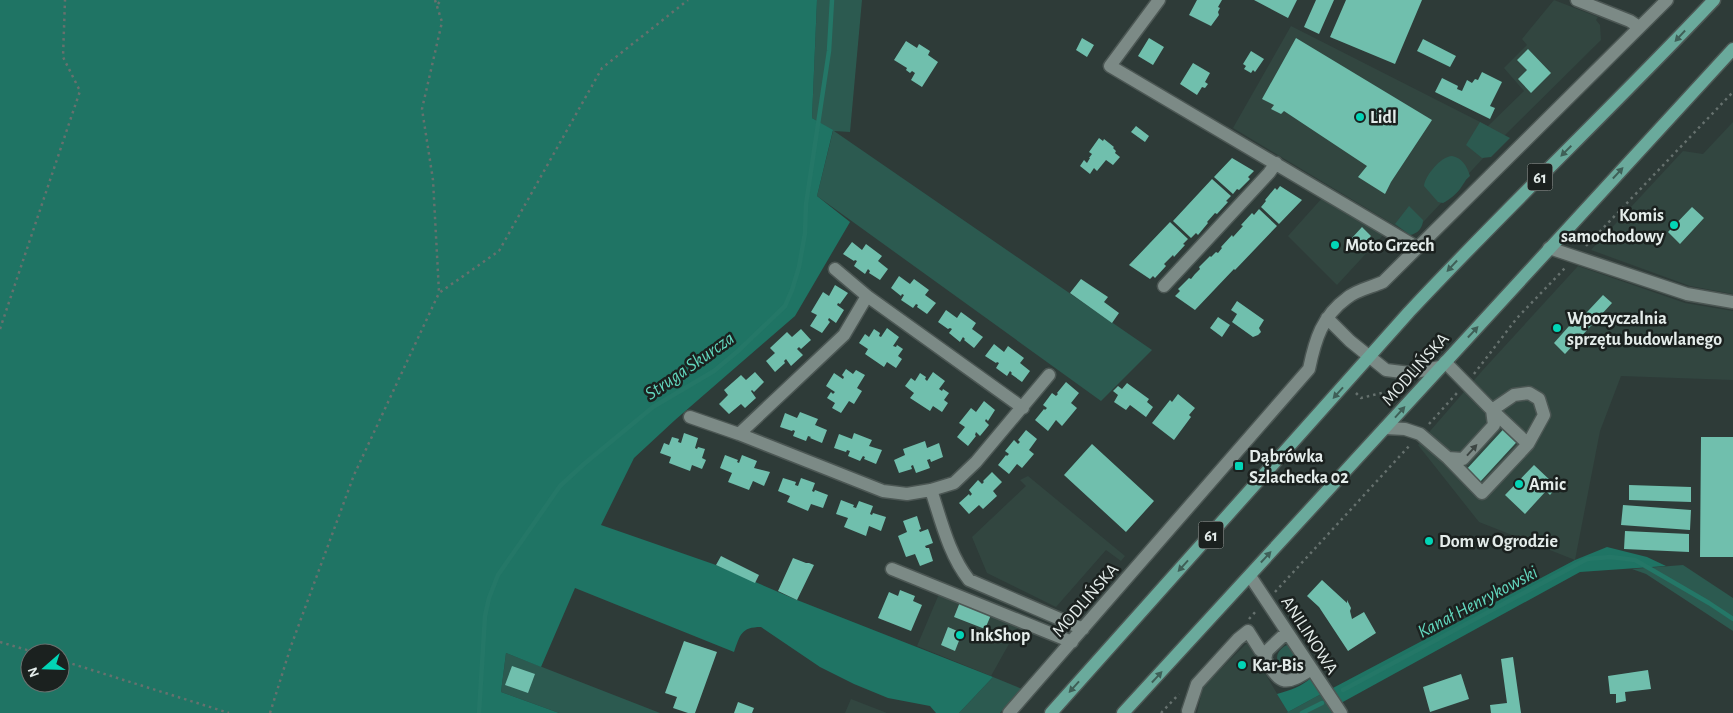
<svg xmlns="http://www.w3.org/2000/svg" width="1733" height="713" font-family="'Alegreya Sans',sans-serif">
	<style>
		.built { fill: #324640 }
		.green { fill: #2c5a50 }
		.forest { fill: #1f7464; fill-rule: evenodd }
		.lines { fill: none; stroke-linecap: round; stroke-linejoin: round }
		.stream { stroke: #247767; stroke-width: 4.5 }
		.building { fill: #70bfad }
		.minor-casing { stroke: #4c5754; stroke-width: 15 }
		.major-casing { stroke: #4c5754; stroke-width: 15 }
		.path { stroke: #66716e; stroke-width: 2.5; stroke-dasharray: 2.5 4; stroke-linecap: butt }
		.minor { stroke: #7c8a86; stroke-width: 12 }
		.major { stroke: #6aaa9c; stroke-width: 12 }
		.oneway { fill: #3f5f57 }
		.oneway2 { fill: #3d4643 }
		.poi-dot { fill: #02d5b6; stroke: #1b211f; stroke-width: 2 }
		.labels { text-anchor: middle; stroke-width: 5; stroke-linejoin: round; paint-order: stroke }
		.shield { fill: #1b211f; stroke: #a8afad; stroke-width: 1 }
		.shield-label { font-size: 16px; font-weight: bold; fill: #e4ecea }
		.poi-label { font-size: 18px; font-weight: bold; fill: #e4ecea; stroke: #1b211f; text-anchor: start }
		.street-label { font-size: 18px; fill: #e4ecea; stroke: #1b211f }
		.water-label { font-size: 19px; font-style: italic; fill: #62d7be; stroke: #1b211f }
	</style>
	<rect width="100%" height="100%" fill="#2e3b38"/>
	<!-- built -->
	<path class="built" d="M1554 0 1598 17 1596 20 1600 25 1601 40 1505 135 1411 235 1233 128 1291 26 1488 126 1524 91 1504 68 1527 45 1522 39Z
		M1733 122V294L1690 286 1591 250 1683 151 1703 154Z
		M1323 197 1384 234 1337 285 1288 236Z
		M1578 266 1685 303 1733 311V380L1621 376 1600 431 1575 560 1479 522 1418 445 1482 371Z
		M1028 476 1125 556 1121 561 1106 550 1056 607 987 573 972 537 1026 486 1020 480Z
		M939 594 1019 626 991 676 917 646Z
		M1247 643 1288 712 1286 713H1197L1203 687Z
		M851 699 887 713H845Z"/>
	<!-- green -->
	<path class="green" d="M817 0H862L850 132 834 131 1152 350 1101 401 817 196 833 131 812 118Z
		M1480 122 1510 138 1491 157 1482 158 1466 145Z
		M1452 156C1462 158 1467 166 1470 176 1465 180 1465 182 1462 186 1459 192 1449 200 1443 203L1438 202 1424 186C1425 176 1441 156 1452 156Z
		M1409 206 1423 220C1423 228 1417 234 1410 235L1395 224Z
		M1683 565 1733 598V631L1646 574 1632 569Z
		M1287 645 1293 647 1301 660 1299 670 1294 673C1278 671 1269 654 1287 645Z
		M506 653 660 713H559L501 692Z
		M993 677 1022 689 1000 713H959Z
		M1323 693 1332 713H1286L1288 712Z"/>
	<!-- forest -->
	<path class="forest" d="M0 0H817L812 118 833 130 817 196 850 222 795 316 675 420 634 458 601 525 716 565 797 600 993 677 959 713H936L930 706 888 698 854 684 820 667 761 627C741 627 740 635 734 652L575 588 541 667 506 653 501 692 559 713H0ZM30 653H60V683H30Z
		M1607 547 1647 557 1666 566 1580 572 1341 703 1331 689 1575 560Z
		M1312 677 1323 693 1288 712 1277 694C1291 690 1301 687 1312 677Z"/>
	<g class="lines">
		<!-- stream -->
		<path class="stream" d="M1343 690 1587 559 1610 557 1635 560 1709 603 1733 619
			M479 713 485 616 489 598 498 575 560 486 584 464 653 407 714 371 738 351 785 306 792 290 799 267 805 233 806 204 829 51 832 0
			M1302 713 1322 703"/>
	</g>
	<!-- building -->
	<path class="building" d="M1197 0H1222L1218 7 1220 8 1218 12 1219 15 1211 26 1189 15Z
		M1254 0H1297L1288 18Z
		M1316 0H1334L1319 34 1304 27Z
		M1346 0H1422L1395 64 1330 37Z
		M1082 38 1094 45 1087 57 1076 50Z
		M1149 38 1164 47 1153 65 1138 56Z
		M1296 38 1432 120 1391 182 1385 194 1358 177 1367 166 1284 111 1281 114 1271 109 1274 105 1262 99Z
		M1423 39 1456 56 1450 67 1417 51Z
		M906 41 917 48 919 44 930 51 928 55 938 62 922 87 911 80 915 73 912 71 910 73 906 70 907 68 894 60Z
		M1528 49 1551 73 1531 93 1518 79 1527 70 1517 60Z
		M1251 51 1264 59 1255 72 1253 70 1251 73 1244 69 1246 66 1243 64Z
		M1193 63 1210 73 1205 82 1208 84 1205 88 1202 87 1197 95 1180 84Z
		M1482 72 1502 82 1490 106 1495 108 1490 119 1435 92 1442 78 1458 86 1457 89 1462 91 1467 80 1472 83 1475 79 1478 80Z
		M1136 126 1149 136 1145 142 1131 132Z
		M1099 138 1103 141 1104 139 1114 147 1113 148 1116 151 1115 153 1120 157 1113 165 1106 160 1097 171 1094 168 1090 174 1080 166 1084 160 1087 163 1090 158H1089L1092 154 1089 152Z
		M1232 158 1254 171 1248 177 1250 179 1239 190 1237 189 1233 194 1214 177Z
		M1212 179 1231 196 1226 201 1228 202 1217 214 1215 213 1207 222 1208 223 1198 235 1196 233 1191 238 1173 221Z
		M1280 186 1302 200 1279 224 1261 207 1266 201 1265 200 1275 188 1277 190Z
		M1692 207 1704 218 1680 244 1668 232Z
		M1259 209 1277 226 1235 270 1234 269 1195 310 1175 296 1180 291 1178 289 1189 278 1191 279 1195 274 1200 269 1199 267 1210 256 1211 257 1216 252 1218 253 1222 248 1221 247 1232 235 1233 237 1243 226 1241 225 1252 213 1254 215Z
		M1170 222 1188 239 1183 244 1185 245 1174 257 1173 255 1164 264 1166 266 1155 278 1153 276 1150 279 1129 265Z
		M1362 227 1371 236 1360 248 1351 239Z
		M852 242 862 250 866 244 882 256 878 261 888 269 880 280 869 273 870 271 868 269 865 274 854 266 857 261 855 260 854 261 843 254Z
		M899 276 910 284 914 279 929 290 925 295 936 303 927 314 917 307 918 305 916 304 913 308 901 300 904 295 902 294 901 296 891 288Z
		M1081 279 1108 297 1104 302 1119 313 1112 323 1070 293Z
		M835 285 848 293 840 304 838 303 837 305 844 310 836 323 829 318 828 320 830 322 822 333 810 326 817 315 811 312 823 292 829 296Z
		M1603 295 1612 303 1565 354 1554 343 1570 325 1573 327Z
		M1237 301 1264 320 1259 328 1261 332 1258 335 1253 337 1232 322 1237 314 1231 310Z
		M946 310 957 318 961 312 976 323 972 329 983 337 974 348 964 340 965 339 963 337 960 342 949 333 952 329 950 328 948 329 938 322Z
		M1218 317 1230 325 1222 337 1210 328Z
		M887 328 899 337 893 346 896 347 897 345 903 349 898 356 902 359 896 368 887 362 884 367 865 354 868 349 859 343 865 334 869 337 874 329 880 333 879 336 881 337Z
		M801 329 811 340 801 349 799 347 797 349 803 355 791 366 786 359 784 361 785 363 775 372 766 361 775 353 770 348 787 332 792 337Z
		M994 344 1004 352 1008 346 1024 358 1020 363 1030 371 1022 382 1011 374 1012 373 1010 371 1007 376 996 368 999 363 997 362 996 363 985 356Z
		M846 369 853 374 856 370 865 375 857 388 862 391 854 404 849 401 841 413 832 408 835 403 827 398 831 392 833 394 835 392 826 386 834 373 843 379 844 377 842 375Z
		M755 372 764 382 754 392 752 390 751 391 756 398 745 408 741 404 729 414 719 404 728 395 724 390 741 375 746 380Z
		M933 372 945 381 939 389 942 391 943 389 949 393 944 400 948 403 942 412 933 406 930 411 910 398 914 393 905 386 911 378 915 381 920 373 926 377 925 379 927 381Z
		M1066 382 1079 393 1071 403 1077 408 1062 426 1056 420 1048 431 1035 420 1044 409 1045 410 1047 408 1043 405 1052 393 1056 396 1058 394 1057 393Z
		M1127 383 1149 399 1147 402 1153 407 1146 417 1130 405 1126 410 1114 402 1118 395 1113 391 1118 386 1122 389Z
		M1178 394 1195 408 1189 415 1191 417 1174 440 1152 423 1170 400 1172 402Z
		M984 401 995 410 988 421 986 419 985 421 989 425 985 430 980 436 976 432 975 435 976 436 968 446 957 437 965 427 959 423 971 408 976 412Z
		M800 412 818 419 815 425 827 430 822 443 810 438 811 437 808 436 806 441 793 436 795 431 793 430 792 431 780 427 785 413 797 418Z
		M1511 421 1525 433 1479 483 1465 471Z
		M1026 430 1037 439 1029 450 1034 454 1022 468 1017 464 1009 474 998 465 1006 455 1007 456 1009 454 1005 451 1014 440 1018 444 1020 442 1018 440Z
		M684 433 698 438 695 448 697 449 698 447 705 449 702 458 706 460 702 469 692 465 690 471 669 463 671 457 660 453 664 443 669 445 672 437 679 439 678 442 681 443Z
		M854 433 872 440 869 446 882 450 876 464 864 459 865 457 863 456 860 461 848 456 850 451 847 450 846 452 834 448 839 434 852 439Z
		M1701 437H1733V557H1700Z
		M925 441 927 448 939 443 943 457 931 462 930 459 927 460 930 468 916 473 913 465 911 466 912 469 899 473 894 460 905 455 903 449Z
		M1092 444 1154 501 1126 532 1064 475Z
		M725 455 738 460 737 462 739 463 742 455 757 461 754 468 770 472 764 486 753 481 749 490 728 482 732 473 720 468Z
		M1534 465 1553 483 1551 485 1555 489 1550 495 1546 491 1525 514 1505 495Z
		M992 472 1002 482 993 491 997 496 983 509 979 505 969 514 959 503 969 494 970 496 972 494 969 490 978 480 982 484 984 482 983 481Z
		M783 478 796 482 795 485 798 486 801 478 815 483 812 491 814 492 815 490 828 495 823 508 811 504 808 511 787 502 790 496 778 491Z
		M1629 485 1691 487V502L1629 500Z
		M841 500 854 505 853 507 856 508 859 501 873 506 870 514 872 515 873 513 886 517 881 531 869 526 866 536 844 527 848 518 836 514Z
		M1623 505 1691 510 1690 530 1621 525Z
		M917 516 921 529 919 530 920 532 928 529 933 543 925 546 926 548H929L933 561 920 566 915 554 906 557 898 536 907 532 903 521Z
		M1625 531 1689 534V552L1624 549Z
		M721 556 759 575 755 583 716 565Z
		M793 558 806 563H809L814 565 797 600 778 591Z
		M1322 580 1347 603V600L1351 608 1350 611 1352 619 1364 612 1376 633 1348 651 1319 607 1307 596Z
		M900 590 915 596 913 601 922 605 911 631 878 618 889 592 898 596Z
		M960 602 991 615 985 629 954 617Z
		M948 627 962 633 955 651 941 645Z
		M684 641 717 652 695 713H688L673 708 677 697 665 693Z
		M1513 657 1521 713H1491L1490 705 1507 703 1501 659Z
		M512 666 535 674 528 693 505 685Z
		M1648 670 1651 689 1625 692 1626 701 1616 703V694H1610L1608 676Z
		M1461 674 1469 699 1430 712 1423 687Z
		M738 702 754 708 752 713H734Z"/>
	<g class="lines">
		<defs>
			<path id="minor" d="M1159 0 1110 66 1418 248
				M1577 0 1630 21 1639 27
				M1549 248 1687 294 1733 302
				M835 269 867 296 1023 408
				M1164 286 1269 173 1276 163
				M1327 318 1350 341 1386 370 1410 373 1440 367
				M690 417 739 434 883 491 907 494 931 490 954 483 976 462 1049 375
				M1385 428 1405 429 1420 434 1448 458 1463 459 1494 425 1492 410 1445 362
				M739 434 844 335 867 296
				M1448 458 1482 493 1528 444 1492 410 1514 395 1529 393 1539 399 1544 415 1528 444
				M931 490C941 520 949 555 969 580L1083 629
				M892 569 1072 642
				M1250 576 1341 713
				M1287 632 1267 651 1265 659C1282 687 1285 685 1312 669
				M1188 711 1197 684 1238 639 1248 631 1260 650 1266 655
				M1009 713 1309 369C1315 340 1322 316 1347 298 1356 290 1372 287 1383 282L1667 0"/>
			<path id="major" d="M1051 713 1409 312C1508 206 1614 106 1714 0
				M1123 713 1733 49"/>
		</defs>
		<!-- minor casing -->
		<use href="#minor" class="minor-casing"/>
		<!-- major casing -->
		<use href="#major" class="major-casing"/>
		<!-- path -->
		<path class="path" d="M435 0 442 22 422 109 433 180 439 292
			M438 4 441 0
			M1586 246 1733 92
			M0 329 80 91 63 57 65 0
			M1474 374 1517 318 1566 267
			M1356 393 1361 398 1390 391 1395 396
			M1429 424 1457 393
			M1275 592 1410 445
			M1249 619 1257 610
			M0 642 37 653
			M60 660 229 713
			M270 713 291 646 354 475 439 293 499 251 602 68 688 0
			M1161 713 1179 694"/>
		<!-- minor -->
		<use href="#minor" class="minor"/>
		<!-- major -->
		<use href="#major" class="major"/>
	</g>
	<!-- one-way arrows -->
	<defs><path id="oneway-solid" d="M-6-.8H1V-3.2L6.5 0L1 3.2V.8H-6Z" transform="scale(1.25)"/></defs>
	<g class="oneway">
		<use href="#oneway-solid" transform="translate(1680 36) rotate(133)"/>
		<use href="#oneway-solid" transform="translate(1566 151) rotate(135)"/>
		<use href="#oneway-solid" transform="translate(1618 173) rotate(-47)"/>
		<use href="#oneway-solid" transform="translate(1452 266) rotate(133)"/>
		<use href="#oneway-solid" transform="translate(1473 332) rotate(-47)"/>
		<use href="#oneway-solid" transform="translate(1338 393) rotate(132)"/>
		<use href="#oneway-solid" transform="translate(1400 412) rotate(-48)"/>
		<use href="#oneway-solid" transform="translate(1266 557) rotate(-47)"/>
		<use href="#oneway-solid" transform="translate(1183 566) rotate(132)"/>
		<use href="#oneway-solid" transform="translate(1157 677) rotate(-47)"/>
		<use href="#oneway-solid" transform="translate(1074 687) rotate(132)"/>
	</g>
	<use class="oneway2" href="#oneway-solid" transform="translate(1472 450) rotate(-48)"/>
	<!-- markers -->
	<g class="poi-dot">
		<circle cx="1360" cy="117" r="5"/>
		<circle cx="1674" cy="225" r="5"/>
		<circle cx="1335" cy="245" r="5"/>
		<circle cx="1557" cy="328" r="5"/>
		<rect x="1234" y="461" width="10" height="10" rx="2.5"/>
		<circle cx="1519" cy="484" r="5"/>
		<circle cx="1429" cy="541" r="5"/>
		<circle cx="960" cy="635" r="5"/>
		<circle cx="1242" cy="665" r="5"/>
	</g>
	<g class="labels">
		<!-- shield labels -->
		<g class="shield">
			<rect x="1527.5" y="163.5" width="25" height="27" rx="4"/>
			<rect x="1198.5" y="521.5" width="25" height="27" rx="4"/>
		</g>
		<g class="shield-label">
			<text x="1540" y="183">61</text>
			<text x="1211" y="541">61</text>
		</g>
		<!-- poi labels -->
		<g class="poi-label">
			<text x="1370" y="123">Lidl</text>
			<text x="1664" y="221" text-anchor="end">Komis<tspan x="1664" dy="21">samochodowy</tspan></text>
			<text x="1345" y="251">Moto Grzech</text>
			<text x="1567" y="324">Wpozyczalnia<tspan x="1567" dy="21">sprzętu budowlanego</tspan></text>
			<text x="1249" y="462">Dąbrówka<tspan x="1249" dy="21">Szlachecka 02</tspan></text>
			<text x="1529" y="490">Amic</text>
			<text x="1439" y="547">Dom w Ogrodzie</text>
			<text x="970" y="641">InkShop</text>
			<text x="1252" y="671">Kar-Bis</text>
		</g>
		<!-- street labels -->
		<g class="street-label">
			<text transform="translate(1415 369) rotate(-48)" y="6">MODLIŃSKA</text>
			<text transform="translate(1085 600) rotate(-49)" y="6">MODLIŃSKA</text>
			<text transform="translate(1310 635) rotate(57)" y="6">ANILINOWA</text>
		</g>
		<!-- water labels -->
		<g class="water-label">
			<text transform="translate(689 365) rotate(-35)" y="7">Struga Skurcza</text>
			<text transform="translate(1477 601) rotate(-28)" y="7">Kanał Henrykowski</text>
		</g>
	</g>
	<!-- north arrow -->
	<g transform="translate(45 668) rotate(250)"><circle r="24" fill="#1b211f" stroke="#6b7270"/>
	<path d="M0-4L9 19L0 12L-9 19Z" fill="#02d5b6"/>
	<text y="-8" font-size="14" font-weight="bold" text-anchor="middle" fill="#e4ecea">N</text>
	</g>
</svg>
